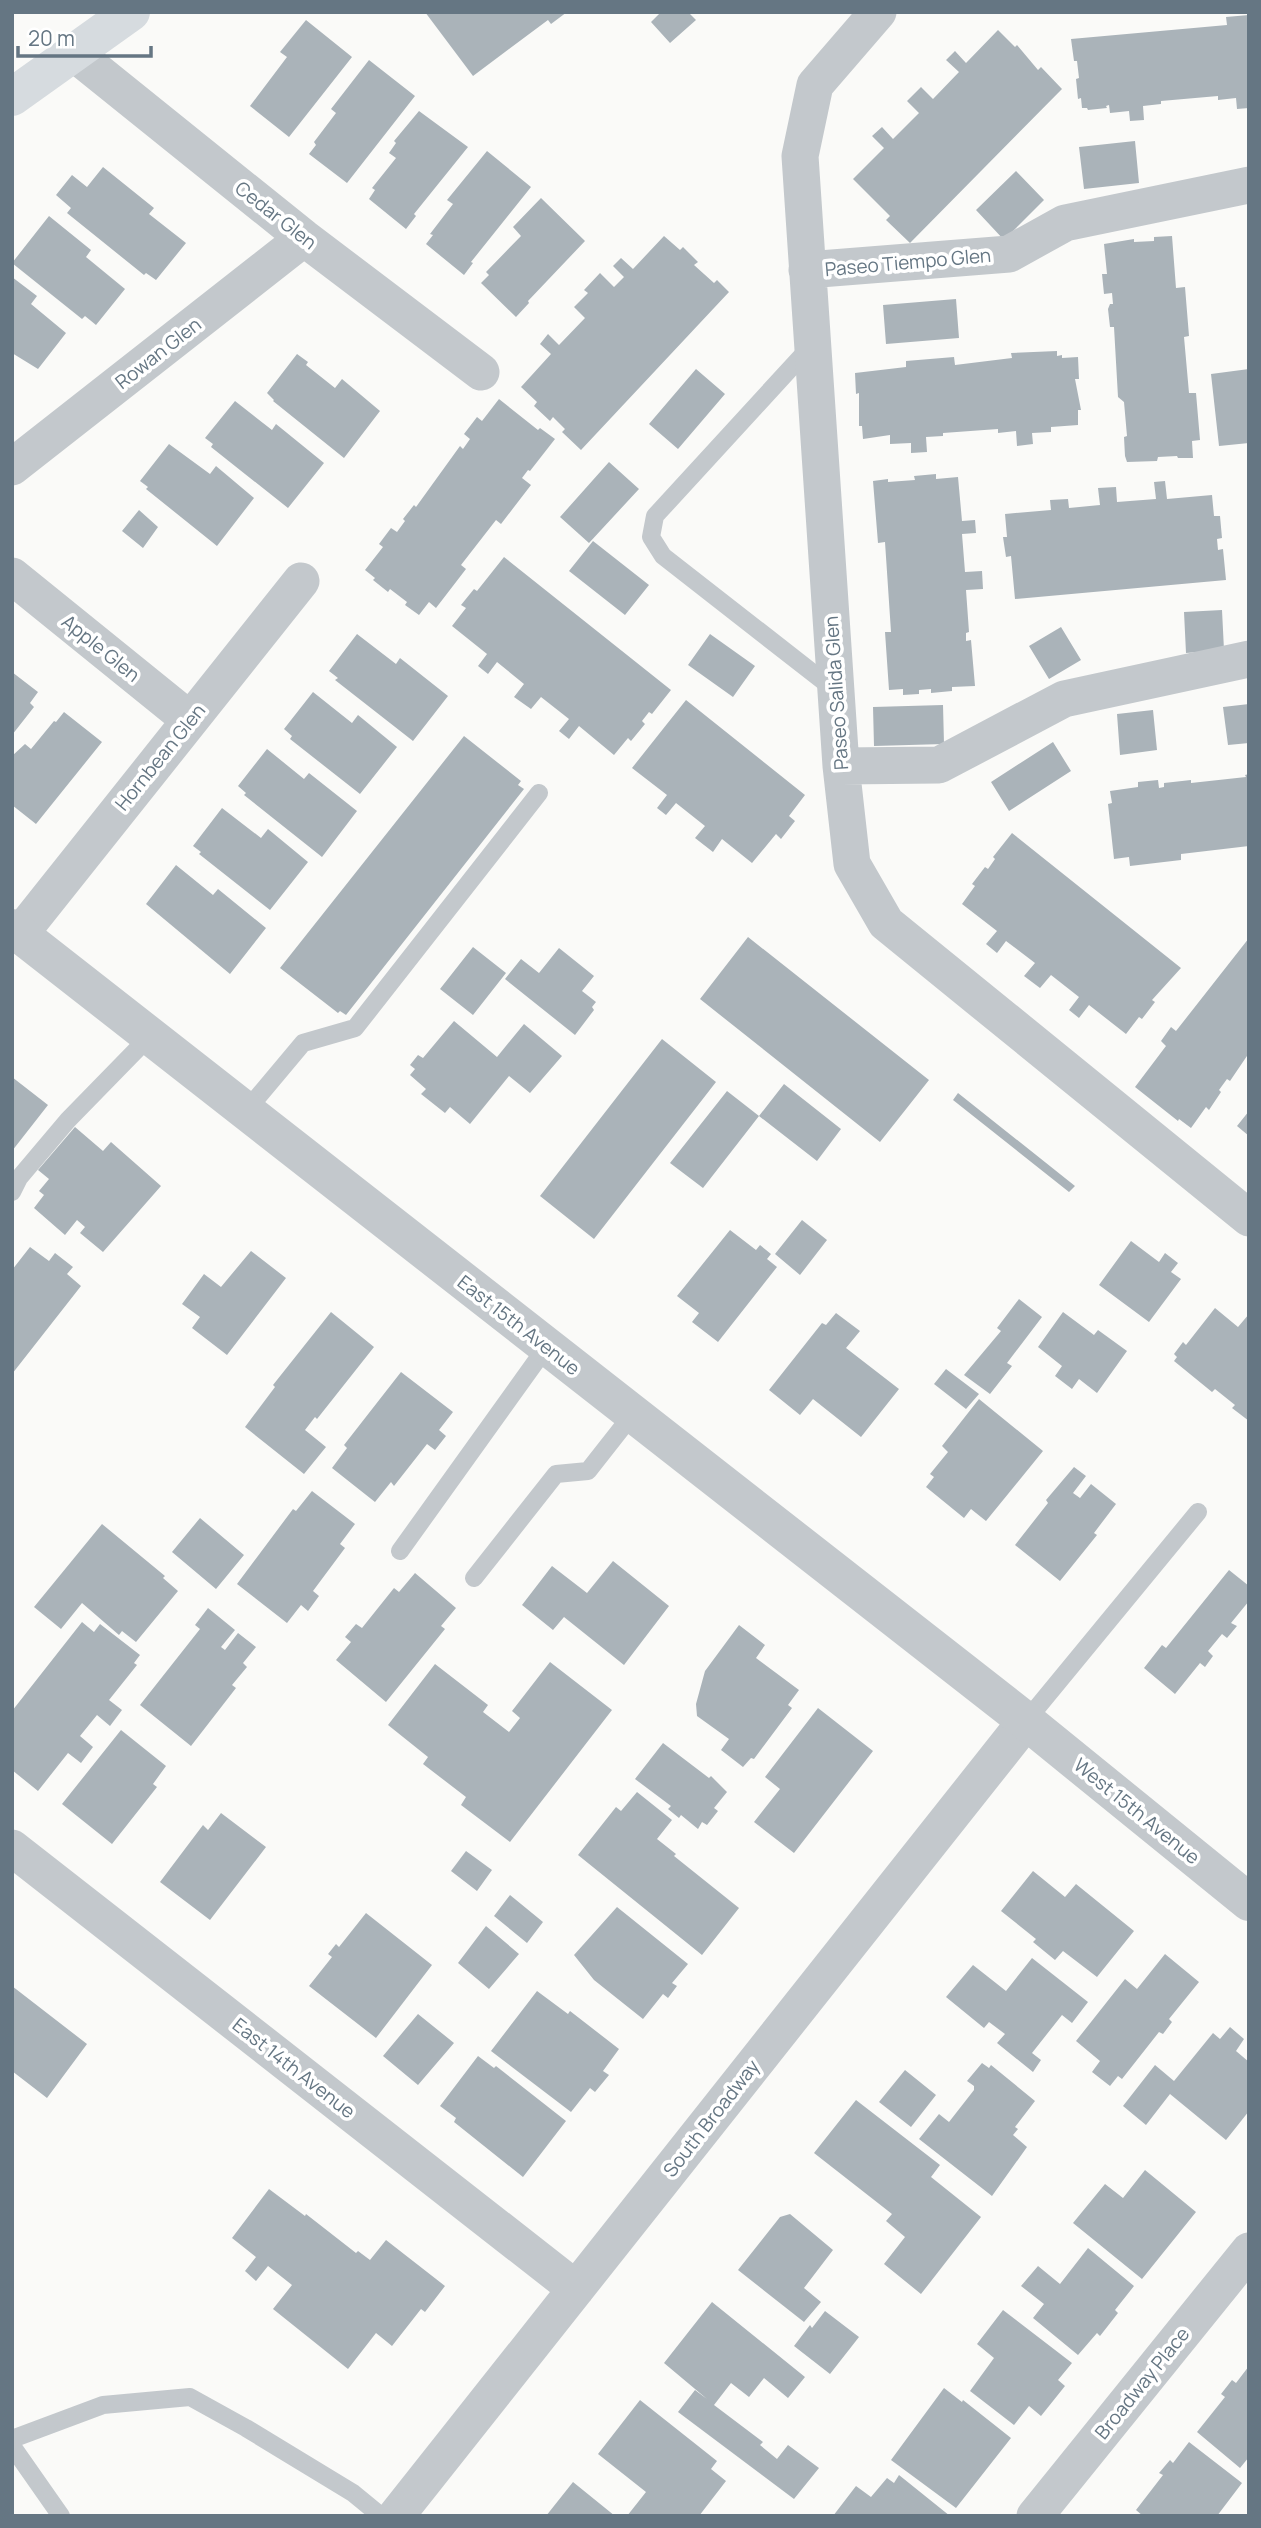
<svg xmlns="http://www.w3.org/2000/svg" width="1261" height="2528" font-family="Manrope,sans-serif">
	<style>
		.building { fill: #aab3b9 }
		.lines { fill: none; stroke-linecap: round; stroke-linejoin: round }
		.service { stroke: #c3c8cc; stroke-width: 18 }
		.minor { stroke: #c3c8cc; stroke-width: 37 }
		.tertiary { stroke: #c3c8cc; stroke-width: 38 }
		.secondary { stroke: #d6dbdf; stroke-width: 38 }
		.labels { text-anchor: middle; stroke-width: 7; stroke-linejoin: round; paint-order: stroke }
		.street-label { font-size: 19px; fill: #657683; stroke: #fff }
	</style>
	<rect width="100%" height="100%" fill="#fafaf8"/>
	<!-- building -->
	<path class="building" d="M425 12H567L551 24 548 20 473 76Z
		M661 12H688L696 20 670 43 651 22Z
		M1249 15V108L1237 109 1236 98 1218 100V96L1161 101V104L1143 106 1144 120 1130 121 1129 111 1110 113 1109 105 1106 106 1107 108 1088 110 1087 108H1082L1081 98 1078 99 1076 79 1079 78 1077 61H1074L1071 39 1227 25 1226 17Z
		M306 20 352 57 289 137 250 106 287 57 280 52Z
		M998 30 1015 47 1017 45 1038 70 1041 67 1062 89 910 243 886 220 890 216 853 179 884 148 872 136 882 127 893 139 919 113 907 101 921 87 933 99 959 72 946 60 955 51 966 63Z
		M369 60 415 96 347 183 309 154 316 145 314 142 336 113 331 109Z
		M419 111 468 147 414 214 416 216 406 229 369 199 375 190 372 188 396 158 389 153 396 143 394 141Z
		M1135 141 1139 183 1084 189 1079 147Z
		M487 151 531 187 471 262 473 263 464 275 426 244 433 235 430 234 453 204 447 200Z
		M103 167 154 208 149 214 186 243 156 280 146 273 144 275 67 213 71 208 56 195 72 175 87 187Z
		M1016 171 1044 200 1004 240 976 210Z
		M541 198 585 241 528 301 529 303 516 317 481 283 489 275 486 272 521 236 513 227Z
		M49 216 91 250 86 257 125 289 96 325 85 316 82 319 12 263Z
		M664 236 680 250 683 247 698 262 694 265 714 283 717 280 729 292 581 450 562 432 565 429 553 417 550 421 534 406 537 402 521 387 551 354 540 344 548 334 559 345 585 318 574 307 588 293 584 290 600 273 614 287 624 277 613 266 621 258 633 269Z
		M1172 236 1176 288 1185 287 1189 336 1184 337 1189 393H1196L1200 440 1192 441 1193 458H1178L1177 456 1158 457 1157 461 1127 462 1125 456 1124 437 1127 436 1124 402 1118 397 1114 327H1110L1108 309 1110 304H1113L1112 293 1104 294 1102 274H1107L1104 244 1134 239V242L1154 241V237Z
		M12 277 37 296 31 304 66 333 38 369 12 353Z
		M956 299 959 338 886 344 883 305Z
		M1057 351V356L1062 355V358L1078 357 1079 379H1075L1081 410H1078V425L1051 427V432L1032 433 1033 444 1017 446 1016 431 998 433V429L943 433V436L926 437 927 452 911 453V443L890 444V435L863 439 862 426H859V393L856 394 855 373 906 367V361L954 357 955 365 1012 358 1011 353Z
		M297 354 308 362 306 365 335 388 342 379 380 411 344 458 273 401 274 400 267 393Z
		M696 369 725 394 678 449 649 424Z
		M1249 369V443L1219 446 1211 374Z
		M499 399 538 430 540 428 555 439 530 471 528 470 522 478 531 485 501 524 496 520 461 565 466 569 436 608 429 602 419 615 405 605 407 602 390 589 388 592 373 580 375 578 365 570 383 547 379 544 391 528 397 532 405 521 403 519 414 505 416 507 460 446 463 449 470 439 464 434 477 417 482 421Z
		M235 401 272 430 276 424 324 463 288 508 211 447 213 444 205 438Z
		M169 444 210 474 216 466 254 498 217 546 146 489 148 487 140 481Z
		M609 462 639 489 589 543 560 517Z
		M936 474V479L958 477 962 521 975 520 976 533 962 534 965 572 982 571 983 589 966 590 969 632 966 633V641L971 640 975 686 952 687V691L931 693V689L919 690V694L903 695V689L889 690 885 632H891L885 542 878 543 873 481 888 479V482L915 480 914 476Z
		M1165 481 1167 499 1212 495 1214 516H1220L1222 538 1217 539 1218 550 1223 549 1226 580 1015 599 1011 556 1006 557 1003 537H1007L1005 514 1051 510 1050 500 1068 499 1069 508 1100 505 1098 488 1116 487 1117 502 1156 499 1154 482Z
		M139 510 158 527 143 548 122 531Z
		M593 541 649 585 625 615 569 571Z
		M504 557 671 690 652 714 649 712 642 721 645 724 631 741 628 738 614 755 579 726 569 739 559 731 569 719 541 697 531 709 514 697 524 684 497 662 488 674 478 666 487 654 452 626 466 608 461 605 474 589 477 591Z
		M1222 610 1224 650 1186 653 1184 612Z
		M1061 627 1081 660 1049 679 1029 646Z
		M357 634 396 664 400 658 448 696 413 741 335 680 338 678 329 671Z
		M710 634 755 666 733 697 688 665Z
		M12 672 38 692 30 703 34 707 12 735Z
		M313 692 352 723 358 715 397 747 360 794 290 739 292 736 284 729Z
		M686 700 805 795 789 816 795 821 781 839 776 834 752 863 722 839 713 852 695 838 705 826 676 803 666 815 657 808 667 795 632 768Z
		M1249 704V743L1228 745 1223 707Z
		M943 705 944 744 874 746 873 707Z
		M1153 710 1157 750 1120 755 1117 714Z
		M64 712 102 742 36 824 12 805V756L25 744 31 749 54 721 56 722Z
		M464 736 521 781 518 785 524 789 346 1015 340 1011 338 1013 280 968Z
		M1053 742 1071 771 1009 811 991 782Z
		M267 749 304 779 309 773 357 811 322 857 244 795 246 793 238 786Z
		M1249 774V846L1181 854V860L1130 866 1129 857 1114 859 1108 804 1112 803 1110 791 1138 787V782L1158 780 1159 788 1164 787V783L1191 780V783L1246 777 1245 775Z
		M222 808 261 838 268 829 308 862 270 910 199 854 201 852 193 846Z
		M1012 833 1181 968 1152 1000 1155 1002 1142 1019 1139 1017 1126 1034 1089 1005 1079 1018 1069 1010 1079 997 1051 975 1040 988 1024 976 1035 963 1006 941 997 953 986 944 997 931 962 904 975 886 972 884 985 867 988 869 995 859 993 857Z
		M176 865 213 895 218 889 266 928 230 974 146 904Z
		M748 937 929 1080 880 1142 700 999Z
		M1249 938V1053L1230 1081 1227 1079 1219 1090 1221 1092 1209 1110 1206 1107 1191 1128 1179 1119 1178 1121 1135 1087 1166 1046 1161 1041 1171 1027 1176 1031Z
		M473 947 506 973 473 1015 440 989Z
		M559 948 594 976 582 991 596 1002 592 1007 594 1010 575 1035 505 979 521 959 539 973Z
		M454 1021 497 1057 524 1024 562 1056 530 1093 509 1076 470 1124 450 1107 445 1113 421 1094 426 1089 410 1075 415 1069 410 1065 418 1055 423 1058Z
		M662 1039 716 1082 594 1239 540 1196Z
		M12 1077 48 1105 12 1151Z
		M784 1084 841 1129 817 1161 759 1116Z
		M727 1091 759 1116 703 1188 670 1163Z
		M958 1093 1075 1186 1069 1192 953 1100Z
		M1249 1111V1136L1237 1126Z
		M75 1127 103 1151 111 1142 161 1186 103 1252 80 1233 85 1227 77 1220 65 1235 34 1208 44 1195 39 1191 49 1179 38 1170Z
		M802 1220 827 1240 800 1275 775 1254Z
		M730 1230 756 1250 760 1245 771 1254 767 1259 777 1267 718 1342 692 1322 699 1313 677 1296Z
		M1131 1241 1159 1262 1165 1253 1178 1263 1171 1272 1181 1279 1149 1322 1099 1285Z
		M30 1247 49 1261 55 1253 73 1267 67 1274 81 1286 12 1374V1270Z
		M251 1251 286 1278 227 1355 192 1328 200 1317 182 1304 204 1274 221 1287Z
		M1019 1299 1042 1317 1007 1363 1012 1366 990 1394 964 1375 1001 1331 997 1328Z
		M1215 1308 1238 1327 1249 1314V1421L1232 1408 1235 1405 1215 1389 1212 1392 1174 1361 1177 1357 1174 1354 1183 1342 1186 1345Z
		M331 1312 374 1347 317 1419 315 1417 305 1430 326 1447 304 1474 245 1427 275 1387 273 1385Z
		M1063 1312 1094 1335 1098 1330 1127 1351 1097 1393 1079 1379 1072 1389 1055 1376 1062 1366 1038 1347Z
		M836 1313 860 1331 846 1348 899 1389 861 1437 813 1399 800 1415 769 1390 822 1323 826 1325Z
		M946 1369 979 1394 966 1409 934 1384Z
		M401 1372 453 1412 439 1430 446 1436 435 1450 427 1444 394 1486 391 1482 375 1502 332 1468 347 1448 344 1445Z
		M979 1399 1043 1451 986 1521 971 1509 964 1518 926 1487 934 1477 930 1474 948 1452 942 1446Z
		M1074 1467 1086 1476 1073 1493 1080 1498 1091 1484 1116 1504 1094 1533 1097 1535 1060 1581 1015 1545 1048 1503 1046 1500Z
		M312 1491 355 1524 340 1544 345 1548 313 1591 319 1596 308 1611 301 1605 287 1623 237 1584 293 1509 296 1511Z
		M200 1518 244 1555 216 1589 172 1552Z
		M102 1524 165 1576 163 1578 178 1591 136 1642 122 1631 119 1635 82 1603 61 1629 34 1607Z
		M613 1561 669 1606 624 1665 564 1617 553 1630 522 1605 552 1566 587 1593Z
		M1229 1570 1249 1586V1601L1231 1623 1237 1626 1227 1638 1222 1634 1208 1651 1213 1656 1205 1667 1200 1663 1175 1694 1144 1668 1162 1645 1166 1648Z
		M415 1573 456 1608 441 1626 445 1629 386 1702 336 1660 351 1642 345 1637 356 1624 362 1628 394 1588 399 1592Z
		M208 1608 235 1630 221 1647 225 1650 238 1633 256 1647 243 1663 247 1667 232 1685 236 1688 191 1746 140 1705 200 1629 195 1625Z
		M82 1622 94 1632 100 1624 140 1655 134 1663 137 1665 109 1700 122 1710 110 1726 97 1715 80 1736 93 1747 81 1763 68 1753 38 1791 12 1770V1711Z
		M739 1625 765 1645 756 1658 799 1690 788 1705 792 1708 754 1759 751 1758 743 1767 721 1750 729 1739 697 1716 696 1704 705 1671Z
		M550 1662 612 1710 510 1842 461 1805 466 1797 423 1764 428 1757 388 1725 435 1664 488 1705 483 1712 509 1732 520 1718 512 1711Z
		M818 1708 873 1751 794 1853 754 1822 780 1789 765 1777Z
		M121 1730 166 1766 153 1784 157 1787 112 1844 62 1804Z
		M663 1743 709 1778 711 1776 727 1792 714 1808 718 1811 707 1825 702 1822 698 1829 681 1815 679 1818 668 1809 671 1806 635 1779Z
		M637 1792 672 1820 657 1839 676 1854 674 1856 739 1908 702 1955 578 1855 616 1807 621 1811Z
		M221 1813 266 1847 210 1920 160 1882 203 1825 208 1830Z
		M466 1851 492 1870 477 1891 451 1871Z
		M1033 1871 1065 1897 1076 1884 1134 1931 1097 1977 1063 1951 1055 1960 1033 1942 1036 1939 1001 1911Z
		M510 1895 543 1922 527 1943 494 1916Z
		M617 1907 688 1964 672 1983 677 1986 668 1998 663 1994 643 2019 594 1980 574 1955Z
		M366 1913 432 1965 376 2038 309 1986 332 1957 328 1954 336 1944 339 1947Z
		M486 1926 519 1954 489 1989 458 1963Z
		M1165 1954 1199 1982 1169 2019 1172 2022 1163 2034 1159 2032 1122 2079 1118 2076 1110 2086 1092 2072 1100 2061 1076 2041 1125 1979 1137 1989Z
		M1032 1958 1088 2002 1072 2023 1062 2015 1032 2053 1041 2060 1033 2072 997 2043 1005 2034 989 2022 984 2028 946 1997 973 1965 1006 1991Z
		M12 1986 87 2044 47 2098 12 2071Z
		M537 1991 568 2014 570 2011 619 2049 603 2071 609 2075 595 2092 590 2088 571 2112 491 2051Z
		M418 2014 454 2043 418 2085 383 2056Z
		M1230 2027 1244 2039 1236 2051 1249 2062V2111L1226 2140 1170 2094 1146 2125 1123 2106 1155 2065 1174 2081 1213 2033 1220 2039Z
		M478 2056 494 2068 496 2066 566 2121 523 2177 454 2122 456 2118 440 2106Z
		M982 2063 989 2068 991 2065 1035 2101 1015 2127 1018 2129 1013 2135 1027 2147 992 2196 919 2139 939 2114 949 2122 974 2090V2086L967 2081Z
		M905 2070 936 2095 911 2127 879 2102Z
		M856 2100 940 2165 931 2177 981 2217 921 2294 884 2264 905 2237 886 2221 892 2214 814 2153Z
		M1145 2170 1196 2212 1142 2279 1073 2223 1105 2184 1123 2198Z
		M269 2189 305 2216 306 2214 356 2253 358 2251 370 2260 386 2240 445 2286 425 2312 421 2309 392 2346 376 2333 348 2369 273 2309 292 2285 268 2266 256 2281 245 2271 256 2257 232 2238Z
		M790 2214 833 2250 804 2288 821 2302 804 2322 738 2270 780 2217Z
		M1088 2248 1134 2286 1115 2310 1118 2313 1100 2336 1097 2333 1078 2355 1033 2318 1044 2304 1021 2286 1038 2266 1060 2284Z
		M712 2302 805 2377 788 2398 764 2378 749 2397 731 2383 714 2405 763 2442 760 2445 777 2459 788 2445 819 2468 794 2499 678 2412 695 2390 707 2399 664 2363Z
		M1003 2310 1072 2363 1058 2380 1065 2386 1041 2416 1029 2406 1014 2425 970 2391 994 2358 977 2344Z
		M825 2311 859 2337 830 2374 794 2346 810 2325 812 2328Z
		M1249 2366V2457L1240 2468 1197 2432 1225 2397 1221 2394 1232 2380 1236 2383Z
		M944 2388 962 2402 963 2400 1011 2438 956 2508 891 2460Z
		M640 2400 717 2461 711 2469 726 2481 699 2516H627L646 2492 598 2454Z
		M1189 2442 1242 2483 1217 2516H1143L1136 2510 1163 2475 1159 2473 1170 2460 1173 2463Z
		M899 2475 950 2516H833L856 2486 871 2497 887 2478 894 2483Z
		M573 2482 615 2516H546Z"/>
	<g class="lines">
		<!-- service -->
		<path class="service" d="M811 346 655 516 651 537 663 556 836 691
			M246 1111 303 1043 355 1028 539 793
			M12 1192 19 1178 68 1120 150 1036
			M400 1551 547 1346
			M474 1578 556 1474 588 1471 632 1415
			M1026 1721 1198 1512
			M12 2439 103 2405 190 2397 246 2428 353 2493 381 2516
			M12 2446 61 2516"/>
		<!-- minor -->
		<path class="minor" d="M878 12 815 85 800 156 841 766 852 864 886 923 1249 1218
			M74 53 304 238 481 372
			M807 270 1009 254 1065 223 1249 185
			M12 467 304 238
			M12 576 190 720
			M841 766 939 765 1064 699 1249 659
			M20 934 301 581
			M12 1848 576 2289
			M396 2516 1026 1721
			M1035 2516 1249 2251"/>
		<!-- tertiary -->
		<path class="tertiary" d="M12 928 1026 1721 1249 1902"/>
		<!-- secondary -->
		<path class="secondary" d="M12 97 131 12"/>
	</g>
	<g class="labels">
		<!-- street labels -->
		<g class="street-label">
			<text transform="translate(276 215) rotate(38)" y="7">Cedar Glen</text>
			<text transform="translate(908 262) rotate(-5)" y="7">Paseo Tiempo Glen</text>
			<text transform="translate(158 353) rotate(-38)" y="7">Rowan Glen</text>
			<text transform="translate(101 648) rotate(39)" y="7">Apple Glen</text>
			<text transform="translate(836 693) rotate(-94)" y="7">Paseo Salida Glen</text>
			<text transform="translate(160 757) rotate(-51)" y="7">Hornbean Glen</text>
			<text transform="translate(519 1325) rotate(38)" y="7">East 15th Avenue</text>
			<text transform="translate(1137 1811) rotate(39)" y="7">West 15th Avenue</text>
			<text transform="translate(294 2068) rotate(38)" y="7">East 14th Avenue</text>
			<text transform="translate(711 2118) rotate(-52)" y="7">South Broadway</text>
			<text transform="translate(1142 2383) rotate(-51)" y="7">Broadway Place</text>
		</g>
	</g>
	<!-- border -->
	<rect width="1261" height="2528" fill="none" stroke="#657683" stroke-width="28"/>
	<!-- scale -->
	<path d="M18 46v10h133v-10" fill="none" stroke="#657683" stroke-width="3.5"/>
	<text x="28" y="46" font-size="21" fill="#657683" stroke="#ffffff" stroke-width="5" paint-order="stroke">20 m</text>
</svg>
